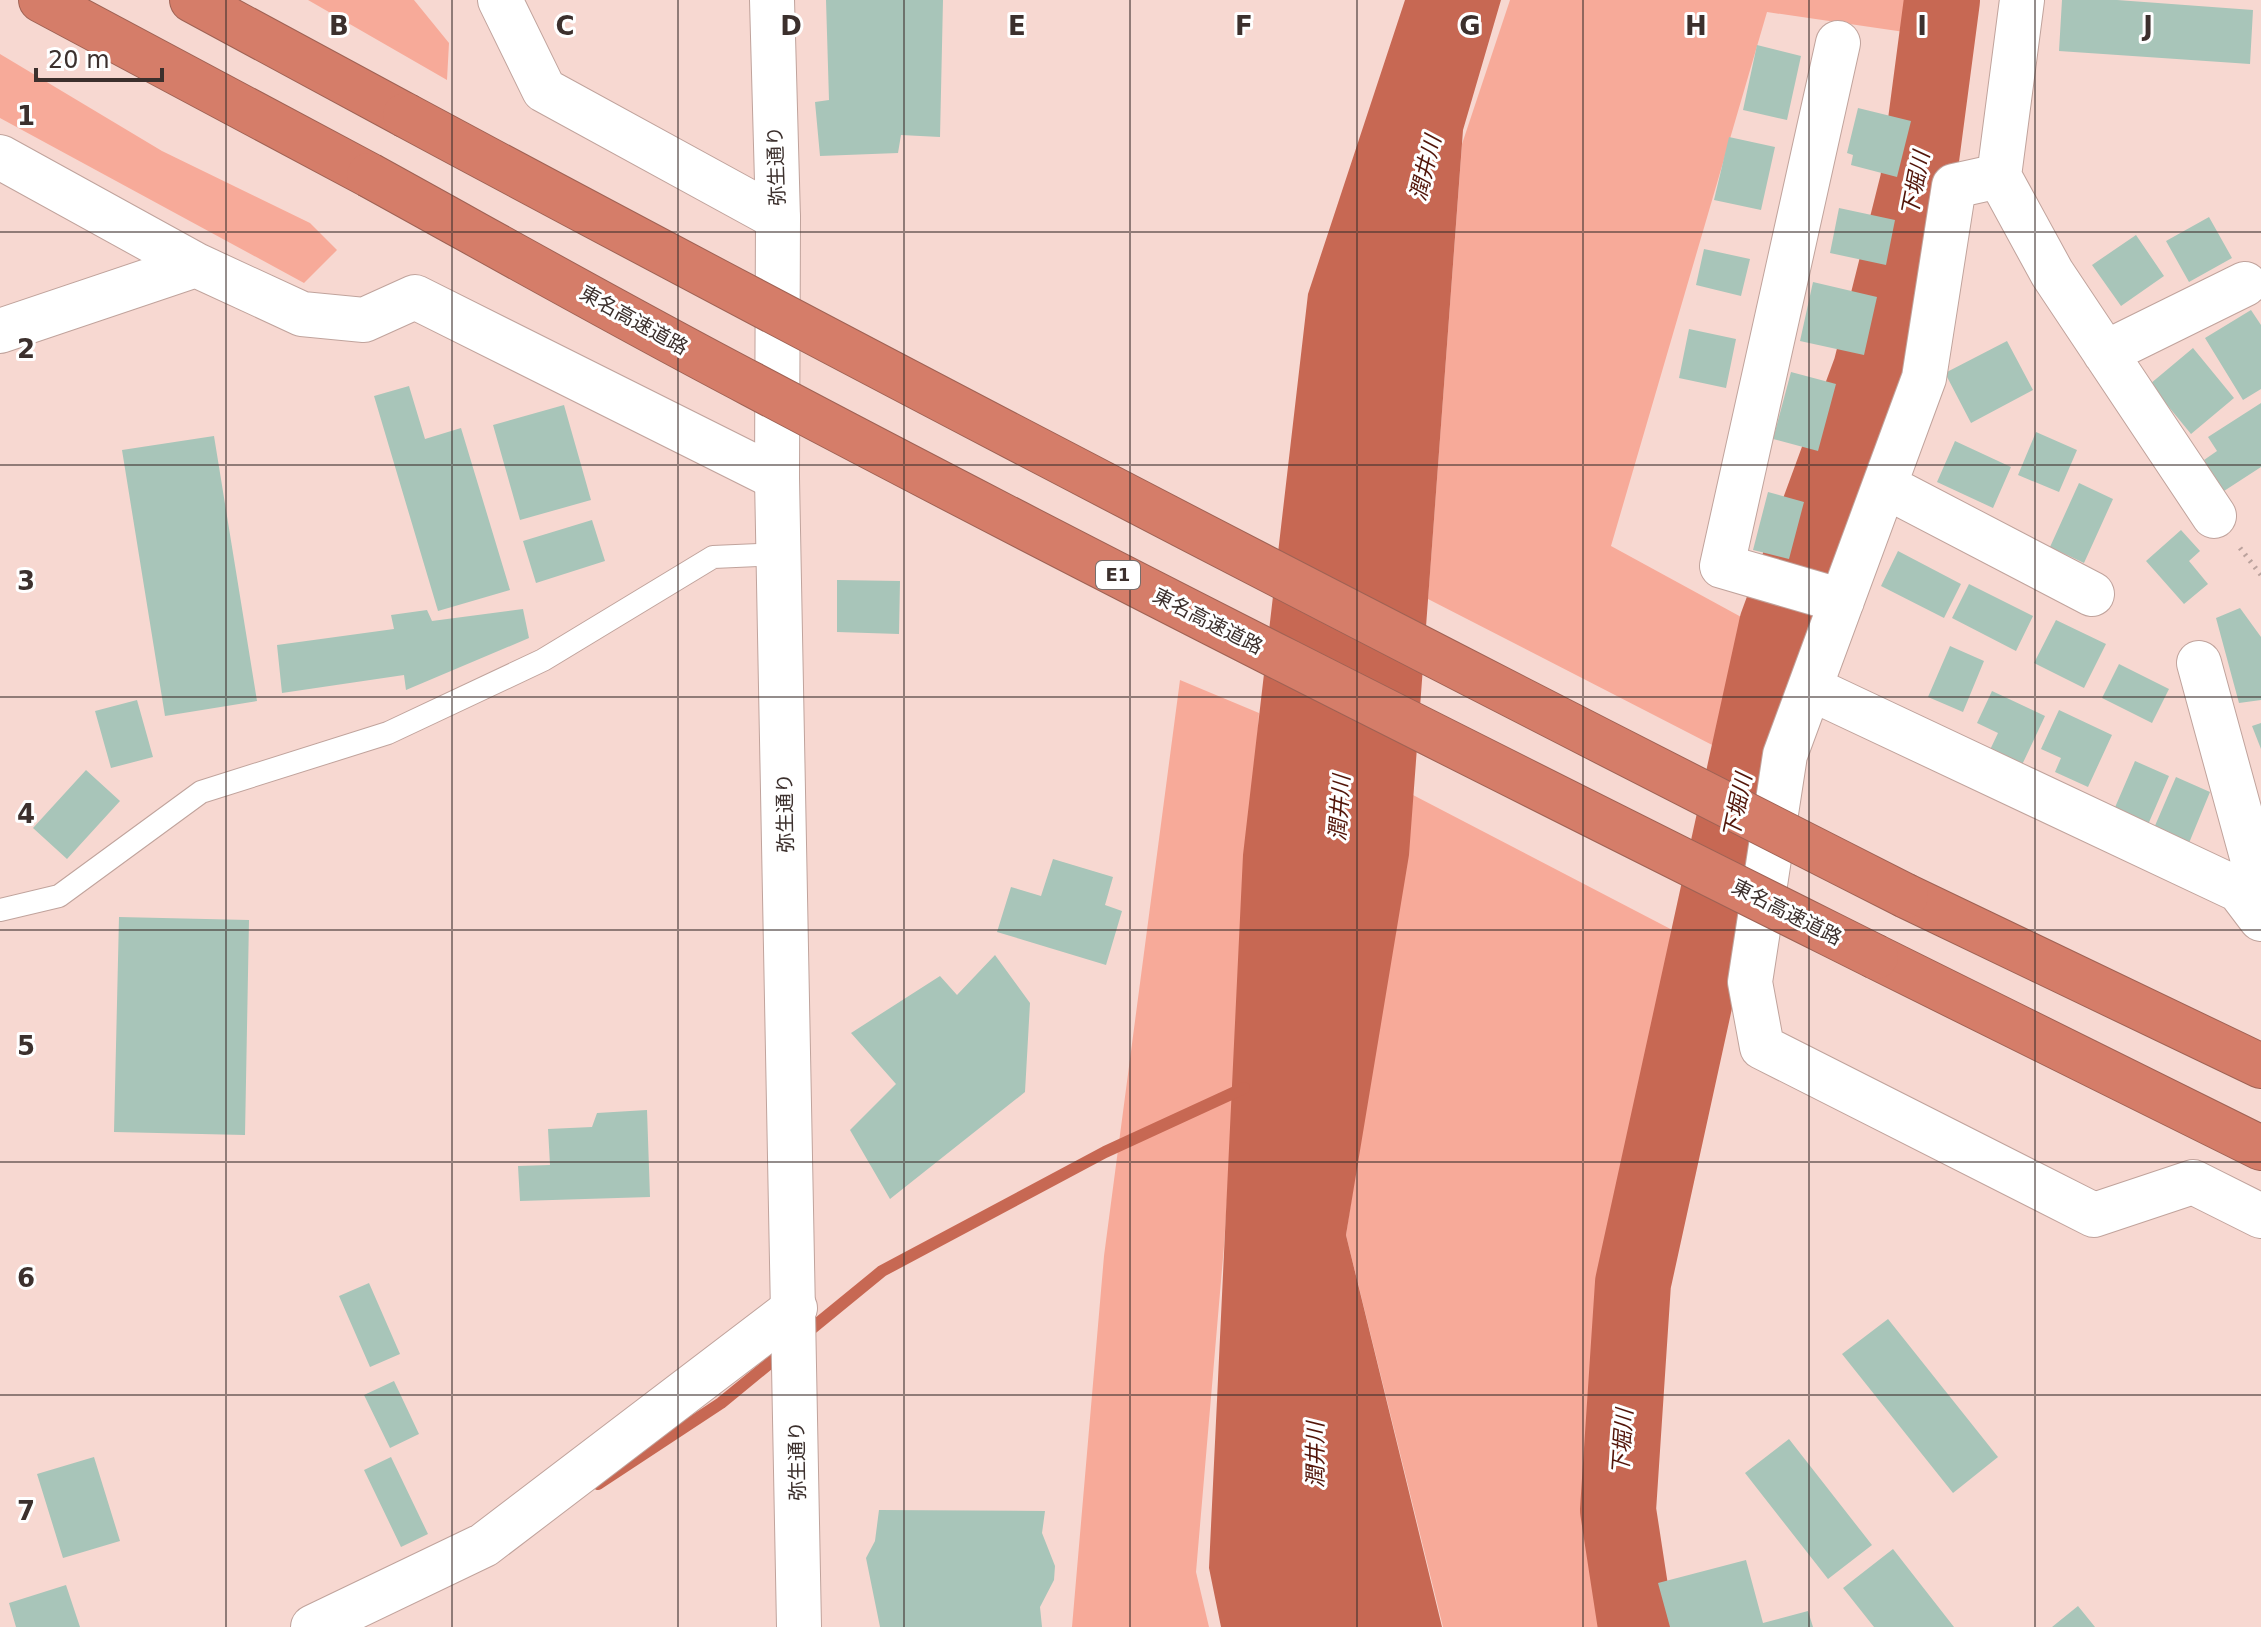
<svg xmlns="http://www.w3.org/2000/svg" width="2261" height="1627" font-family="'DejaVu Sans','Noto Sans JP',sans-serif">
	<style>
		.green { fill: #f7aa99 }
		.water { fill: #c76853 }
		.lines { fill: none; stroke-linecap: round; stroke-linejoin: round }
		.stream { stroke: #c76853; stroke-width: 12 }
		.river { stroke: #c76853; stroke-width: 76 }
		.building { fill: #a8c5b9 }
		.service-casing { stroke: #c0a39c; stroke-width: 24 }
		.minor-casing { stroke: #c0a39c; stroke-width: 46 }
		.tertiary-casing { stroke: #c0a39c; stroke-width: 46 }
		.motorway-casing { stroke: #9f6254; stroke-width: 46 }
		.path { stroke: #bba29d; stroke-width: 5; stroke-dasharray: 2 6; stroke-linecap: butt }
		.service { stroke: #fff; stroke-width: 22 }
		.minor { stroke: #fff; stroke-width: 44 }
		.tertiary { stroke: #fff; stroke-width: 44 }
		.motorway { stroke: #d57d69; stroke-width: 44 }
		.motorway-bridge-casing { stroke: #9f6254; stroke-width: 46; stroke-linecap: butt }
		.motorway-bridge { stroke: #d57d69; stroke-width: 44 }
		.grid { fill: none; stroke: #3c302d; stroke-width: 2; stroke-opacity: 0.55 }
		.labels { text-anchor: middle; stroke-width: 6; stroke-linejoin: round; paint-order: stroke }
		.shield { fill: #fff; stroke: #766e6c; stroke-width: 2 }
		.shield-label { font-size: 18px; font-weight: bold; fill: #3c302d }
		.street-label { font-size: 20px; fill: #3c302d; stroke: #fff }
		.water-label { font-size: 22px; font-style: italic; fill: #521509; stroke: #fff }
		.grid-label { font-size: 26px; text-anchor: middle; font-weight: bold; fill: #3c302d; stroke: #fff; stroke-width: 6; stroke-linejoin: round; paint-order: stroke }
	</style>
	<rect width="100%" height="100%" fill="#f7d8d1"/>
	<!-- green -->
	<path class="green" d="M308 0H414L449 43 447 80Z
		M1510 0H1928L1925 35 1767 12 1611 546 1754 624 1720 749 1428 599 1462 144Z
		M0 54 162 151 310 223 337 250 304 283 0 118Z
		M1180 680 1259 713 1224 1246 1196 1572 1209 1627H1072L1104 1256Z
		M1413 795 1707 948 1623 1256 1626 1627H1443L1346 1235Z"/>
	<!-- water -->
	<path class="water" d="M1405 0H1501L1463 130 1409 855 1346 1235 1442 1627H1221L1209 1568 1243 855 1308 294Z"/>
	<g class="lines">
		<!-- stream -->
		<path class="stream" d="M805 1334 882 1271 1105 1152 1244 1088
			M598 1484 721 1403 782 1353"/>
		<!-- river -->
		<path class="river" d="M1636 1627 1618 1510 1633 1283 1777 625 1871 369 1918 182 1942 0"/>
	</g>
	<!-- building -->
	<path class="building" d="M826 0H943L940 137 901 135 898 153 820 156 815 102 829 100Z
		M2062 0H2117L2253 10 2250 64 2059 51Z
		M1757 45 1801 56 1787 120 1743 110Z
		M1858 108 1911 121 1897 177 1851 165 1853 155 1847 153Z
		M1729 137 1775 147 1761 210 1714 200Z
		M1839 208 1895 220 1886 265 1830 253Z
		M2209 217 2232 258 2189 282 2166 241Z
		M2136 235 2164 276 2121 306 2092 265Z
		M1704 249 1750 259 1741 296 1696 285Z
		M1813 282 1877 297 1864 355 1800 341Z
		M2251 310 2261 325V389L2243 400 2205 338Z
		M1689 329 1736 339 1726 388 1679 378Z
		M2007 341 2033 390 1971 423 1945 373Z
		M2193 348 2234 398 2191 434 2150 384Z
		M1791 372 1836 384 1818 451 1773 439Z
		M409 386 425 439 461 428 510 590 438 611 374 396Z
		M2261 403V467L2224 491 2204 460 2217 451 2208 437Z
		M564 405 591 500 520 520 493 425Z
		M2036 432 2077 450 2059 492 2018 475Z
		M214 436 257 701 165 716 122 450Z
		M1955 441 2011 467 1993 508 1937 482Z
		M2079 483 2113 499 2084 563 2050 547Z
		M1768 492 1804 502 1789 559 1753 550Z
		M592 520 605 561 536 583 523 541Z
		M2181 530 2200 551 2189 561 2208 584 2184 604 2146 561Z
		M1898 551 1961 584 1944 618 1881 586Z
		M837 580 900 581 899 634 837 632Z
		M1969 584 2033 616 2016 651 1952 618Z
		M2240 608 2261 637V700L2239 703 2216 618Z
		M523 609 529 638 406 690 404 675 282 693 277 645 394 629 391 615 427 610 432 621Z
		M2056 620 2106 644 2084 688 2034 663Z
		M1950 646 1984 661 1963 712 1928 697Z
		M2119 664 2169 689 2152 723 2102 698Z
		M1992 691 2045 716 2021 767 1989 752 1998 733 1977 723Z
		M137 700 153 757 111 768 95 711Z
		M2059 710 2112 735 2088 787 2055 772 2061 758 2041 749Z
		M2261 723V749L2252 726Z
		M2135 761 2169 776 2147 827 2113 812Z
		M86 770 120 801 67 859 33 828Z
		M2176 777 2210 792 2189 843 2154 828Z
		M1053 859 1113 877 1105 905 1122 911 1106 965 997 932 1011 887 1041 896Z
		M119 917 249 920 245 1135 114 1132Z
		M995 955 1030 1003 1025 1092 890 1199 850 1130 896 1084 851 1033 940 976 957 995Z
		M647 1110 650 1197 520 1201 518 1166 550 1165 548 1129 592 1127 597 1113Z
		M369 1283 400 1354 370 1367 339 1296Z
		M1888 1319 1998 1457 1953 1493 1842 1354Z
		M394 1381 419 1434 390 1448 364 1395Z
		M1789 1439 1872 1545 1828 1579 1745 1473Z
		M94 1457 120 1541 63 1558 37 1474Z
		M391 1457 428 1534 401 1547 364 1470Z
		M879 1510 1045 1511 1042 1533 1055 1566 1054 1580 1040 1607 1042 1627H880L866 1558 875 1541Z
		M1893 1549 1954 1627H1874L1843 1588Z
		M1746 1560 1763 1623 1808 1611 1813 1627H1670L1658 1583Z
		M66 1585 80 1627H16L9 1603Z
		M2078 1606 2095 1627H2052Z"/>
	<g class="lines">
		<defs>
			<path id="service" d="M0 910 59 896 201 792 388 733 543 660 713 557 780 554"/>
			<path id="minor" d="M500 0 544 90 778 218
				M2022 0 1999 176 2052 273 2214 516
				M1838 43 1722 566 1842 601
				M0 157 196 265 302 314 364 320 415 297 777 478
				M1999 176 1954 186 1924 378 1785 755 1750 982 1762 1047 2094 1215 2193 1182 2261 1216
				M0 331 196 265
				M2105 353 2245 284
				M1885 486 2092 594
				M2199 663 2261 890
				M1810 688 2239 890 2261 919
				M313 1627 484 1545 795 1308"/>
			<path id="tertiary" d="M772 0 778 218 777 478 799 1627"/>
			<path id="motorway" d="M41 0 369 175
				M192 0 405 115
				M1906 896 2261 1066
				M1876 957 2261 1148"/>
		</defs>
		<!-- service casing -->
		<use href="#service" class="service-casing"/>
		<!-- minor casing -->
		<use href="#minor" class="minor-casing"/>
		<!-- tertiary casing -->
		<use href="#tertiary" class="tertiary-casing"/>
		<!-- motorway casing -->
		<use href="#motorway" class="motorway-casing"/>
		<!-- path -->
		<path class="path" d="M2240 548 2261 575"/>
		<!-- service -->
		<use href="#service" class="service"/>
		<!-- minor -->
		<use href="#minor" class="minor"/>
		<!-- tertiary -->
		<use href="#tertiary" class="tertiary"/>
		<!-- motorway -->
		<use href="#motorway" class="motorway"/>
		<defs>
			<path id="motorway-bridge" d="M405 115C902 382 1403 641 1906 896
				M369 175C496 245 623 317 751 384 1123 581 1500 769 1876 957"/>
		</defs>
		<!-- motorway-bridge casing -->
		<use href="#motorway-bridge" class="motorway-bridge-casing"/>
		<!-- motorway-bridge -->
		<use href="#motorway-bridge" class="motorway-bridge"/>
	</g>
	<!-- grid -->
	<path class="grid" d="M226 0V1627M452 0V1627M678 0V1627M904 0V1627M1130 0V1627M1357 0V1627M1583 0V1627M1809 0V1627M2035 0V1627M0 232H2261M0 465H2261M0 697H2261M0 930H2261M0 1162H2261M0 1395H2261"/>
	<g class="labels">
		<!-- shield labels -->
		<rect class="shield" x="1096" y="561" width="44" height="28" rx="6"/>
		<g class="shield-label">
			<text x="1118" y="581">E1</text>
		</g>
		<!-- street labels -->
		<g class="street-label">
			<text transform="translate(776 166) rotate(-92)" y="7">弥生通り</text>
			<text transform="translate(634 320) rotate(29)" y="7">東名高速道路</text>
			<text transform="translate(1208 621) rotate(27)" y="7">東名高速道路</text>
			<text transform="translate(785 813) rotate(-91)" y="7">弥生通り</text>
			<text transform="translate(1787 912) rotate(27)" y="7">東名高速道路</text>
			<text transform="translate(797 1461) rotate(-91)" y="7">弥生通り</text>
		</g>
		<!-- water labels -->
		<g class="water-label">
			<text transform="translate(1425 168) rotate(-76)" y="8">潤井川</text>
			<text transform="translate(1915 184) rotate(-79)" y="8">下堀川</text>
			<text transform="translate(1737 806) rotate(-78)" y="8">下堀川</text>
			<text transform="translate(1339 808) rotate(-86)" y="8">潤井川</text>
			<text transform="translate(1622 1442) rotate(-86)" y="8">下堀川</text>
			<text transform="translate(1315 1455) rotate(-90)" y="8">潤井川</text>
		</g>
	</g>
	<g class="grid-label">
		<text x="339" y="35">B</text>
		<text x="565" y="35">C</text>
		<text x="791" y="35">D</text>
		<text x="1017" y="35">E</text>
		<text x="1244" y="35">F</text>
		<text x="1470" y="35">G</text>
		<text x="1696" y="35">H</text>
		<text x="1922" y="35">I</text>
		<text x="2148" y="35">J</text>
		<text x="26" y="125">1</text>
		<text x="26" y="358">2</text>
		<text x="26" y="590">3</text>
		<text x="26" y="823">4</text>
		<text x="26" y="1055">5</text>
		<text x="26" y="1287">6</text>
		<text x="26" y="1520">7</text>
	</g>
	<!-- scale -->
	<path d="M36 68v12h126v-12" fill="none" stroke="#3c302d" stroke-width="4"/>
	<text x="48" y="68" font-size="24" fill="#3c302d" stroke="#ffffff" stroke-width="6" paint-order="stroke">20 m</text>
</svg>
